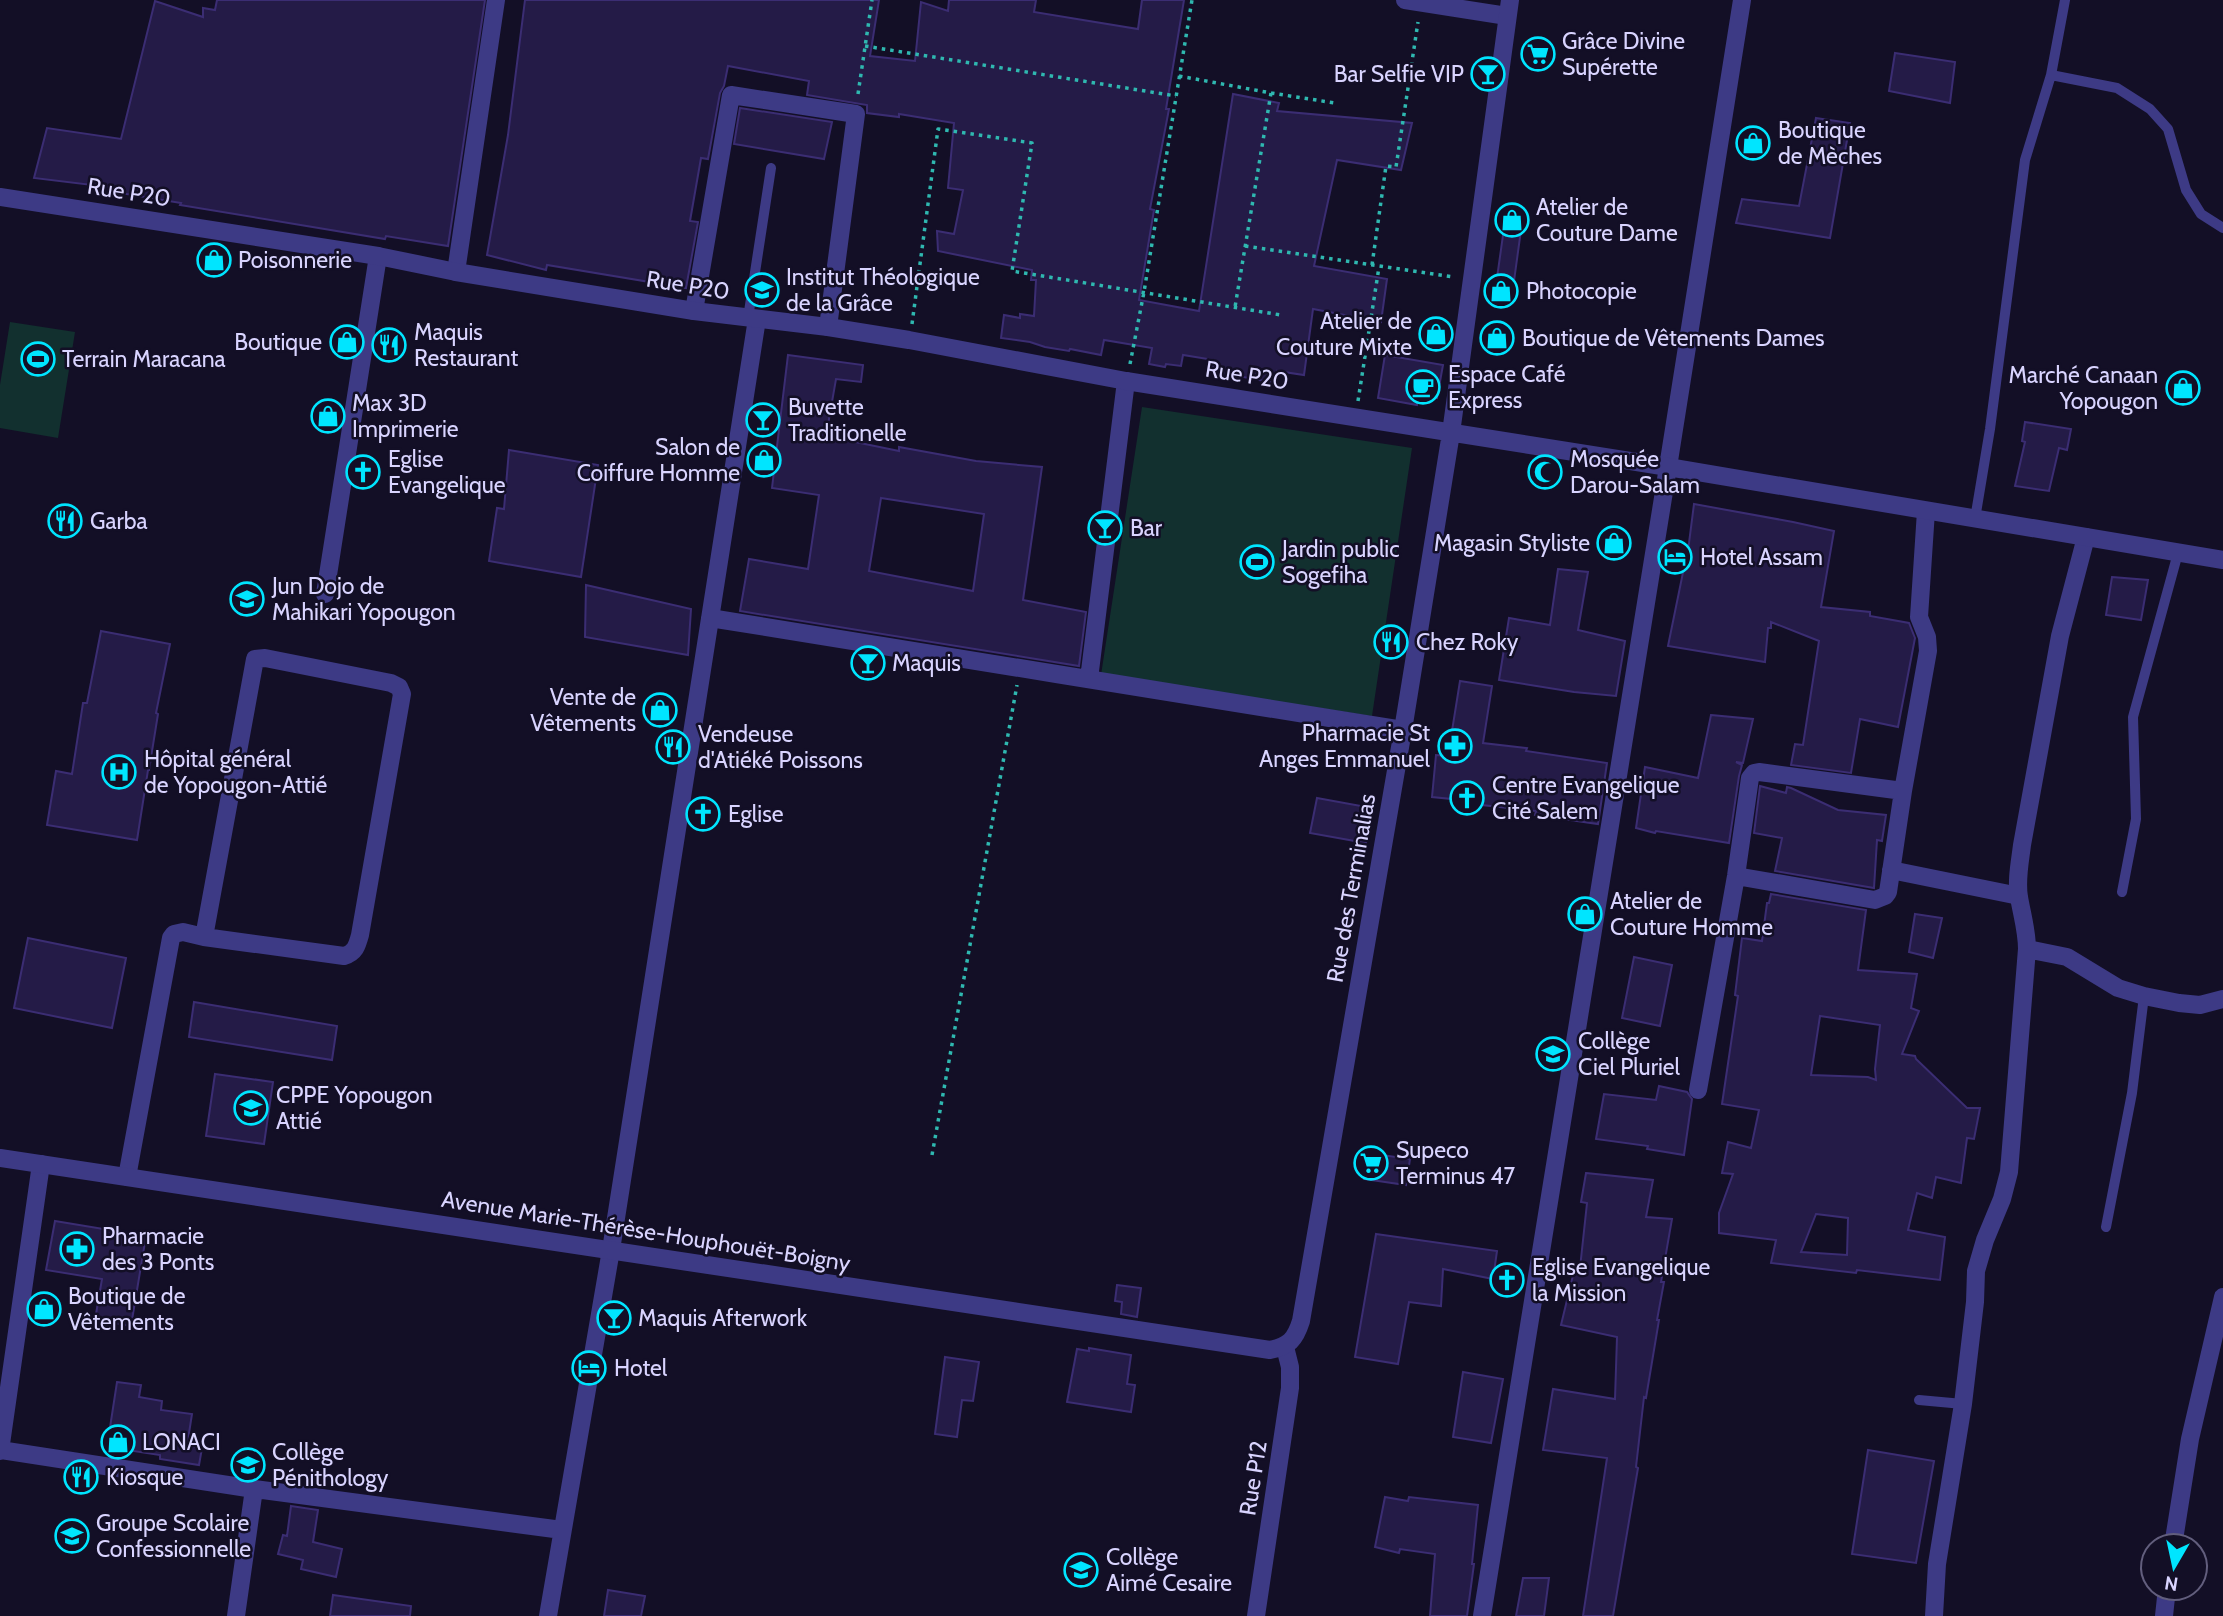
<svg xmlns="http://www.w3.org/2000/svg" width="2223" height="1616" font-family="Cabin,sans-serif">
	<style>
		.green { fill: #12302f }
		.building { fill: #241b47; stroke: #3b2d73; stroke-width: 2; fill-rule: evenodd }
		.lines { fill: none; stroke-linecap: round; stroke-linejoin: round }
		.path { stroke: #2fb8b0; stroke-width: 3.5; stroke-dasharray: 3.5 5; stroke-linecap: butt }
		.service { stroke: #3d3a85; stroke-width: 10 }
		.minor { stroke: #3d3a85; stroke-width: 18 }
		.tertiary { stroke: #3d3a85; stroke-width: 18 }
		.labels { text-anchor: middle; stroke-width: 5; stroke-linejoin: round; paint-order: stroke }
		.poi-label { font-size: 23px; fill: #d9d4ff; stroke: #130f26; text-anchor: start }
		.street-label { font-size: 23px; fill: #d9d4ff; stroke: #130f26 }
	</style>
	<rect width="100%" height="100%" fill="#130f26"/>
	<!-- green -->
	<path class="green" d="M10 322 75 332 58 438 0 428V385Z
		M1142 407 1412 448 1372 716 1101 675Z"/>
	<!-- building -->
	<path class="building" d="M217 0H485L448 246 386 236 385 239 180 205 181 203 108 191 109 187 34 178 47 128 121 139 155 1 203 17V8L215 10Z
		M525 0H879L870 56 915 61 921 2 948 11 949 0H1036L1034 12 1138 29 1142 0H1184L1166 109H1169L1150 209 1154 210 1139 300 1199 311 1233 94 1279 103 1277 111 1412 123 1401 170 1337 160 1314 266 1387 279 1381 322 1313 309 1304 375 1277 371 1275 383 1212 371 1214 360 1183 355 1181 366 1166 364 1165 367 1149 364 1152 348 1104 340 1101 355 1070 349 1069 351 1045 347 1030 342 1001 338 1004 315 1020 318V314L1034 316 1036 280H1031L1032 270 938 251 937 231 954 234 963 190 948 188 954 123 899 114V117L867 113V105L807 95 809 81 728 66 724 86 720 93 708 159 701 158 690 221 698 222 686 288 547 265 546 270 487 255 508 135Z
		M1895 53 1955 62 1950 103 1889 91Z
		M740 108 832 122 824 159 734 144Z
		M1816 118 1850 123 1830 238 1736 223 1742 199 1799 206Z
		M1504 228 1521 230 1514 281 1497 278Z
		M788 355 863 365 861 382 836 379 826 436 899 451V447L976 461 1042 467 1023 600 1086 612 1079 666 740 611 749 559 808 569 819 495 772 488ZM881 498 984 514 973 591 869 571Z
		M1385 355 1443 365 1437 398 1419 395 1417 405 1378 398Z
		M2025 422 2071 429 2067 450 2059 448 2049 491 2015 486 2025 442 2022 441Z
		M509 450 598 465 581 577 489 561 497 508 504 509Z
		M1694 504 1793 522 1834 531 1821 607 1870 612V616L1909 623 1915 638 1898 727 1860 719 1851 773 1791 765 1795 744 1803 745 1819 641 1771 622V628H1768L1765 662 1668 646 1689 543Z
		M1558 569 1588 572 1578 630 1625 641 1616 696 1574 692 1499 680 1509 618 1550 625Z
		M2112 577 2148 580 2141 620 2106 615Z
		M586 585 691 609 688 655 585 637Z
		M101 631 170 644 156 713 158 714 149 770H148L137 840 47 825 56 771 72 774 83 703H87Z
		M1460 681 1492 686 1483 743 1527 748 1526 751 1607 763 1598 824 1535 815 1536 811 1482 805V802L1432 797 1436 755 1448 756Z
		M1711 715 1753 719 1743 763 1736 762 1742 765 1739 776 1729 843 1656 831 1655 833 1636 828 1645 767 1698 778Z
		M1760 786 1786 793 1787 787 1791 788 1838 810 1886 815 1882 841 1877 840 1874 888 1775 871 1782 838 1754 833Z
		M1317 798 1372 808 1366 843 1310 833Z
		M1771 894 1866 910 1858 970 1917 974 1911 1008 1919 1011 1902 1054 1915 1056 1916 1059 1967 1108H1980L1974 1139 1967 1138 1961 1183 1936 1177 1932 1198 1917 1193 1908 1230 1945 1237 1940 1280 1857 1270 1856 1273 1771 1263 1776 1240 1719 1233V1213L1733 1174 1722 1173 1728 1142 1751 1148 1759 1110 1722 1104 1738 996 1735 995 1742 938 1762 941 1767 903H1769ZM1820 1016 1880 1025 1875 1069 1876 1080 1868 1077 1811 1075ZM1816 1214 1848 1218 1847 1255 1801 1252Z
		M1915 914 1942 918 1933 958 1909 952Z
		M28 938 126 958 112 1028 14 1008Z
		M1634 957 1672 965 1660 1026 1622 1018Z
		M194 1002 337 1026 332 1060 189 1037Z
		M215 1074 273 1082 264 1144 206 1136Z
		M1659 1086 1687 1092 1692 1099 1684 1155 1647 1149 1648 1146 1596 1139 1604 1094 1656 1100Z
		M1368 1153 1410 1159 1406 1185 1364 1179Z
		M1586 1173 1653 1180 1646 1217 1672 1219 1661 1282H1664L1657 1320H1659L1646 1398 1644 1397 1636 1467 1638 1468 1613 1616H1583L1607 1458 1543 1450 1553 1389 1615 1399 1617 1337 1561 1325 1575 1267 1580 1268 1587 1203 1581 1202Z
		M55 1221 146 1236 131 1326 95 1320 102 1279 46 1270Z
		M1376 1234 1497 1251 1493 1279 1443 1269 1441 1306 1409 1302 1398 1364 1355 1357Z
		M1117 1285 1141 1288 1137 1317 1121 1314 1122 1302 1115 1301Z
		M1089 1348 1131 1355 1127 1384 1135 1385 1131 1412 1067 1402 1077 1349 1089 1351Z
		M945 1357 979 1362 973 1401 962 1400 957 1437 935 1434Z
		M1463 1372 1503 1379 1491 1443 1453 1437Z
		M117 1382 141 1385 139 1397 162 1401 161 1410 192 1414 187 1446 202 1448 199 1465 160 1459V1455L107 1447Z
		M1868 1450 1934 1461 1916 1563 1852 1554Z
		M1385 1497 1408 1501 1409 1497 1478 1505 1472 1564H1474L1467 1616H1430L1435 1554 1400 1549 1399 1553 1375 1547Z
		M291 1506 318 1510 313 1542 342 1549 336 1577 301 1569 303 1560 278 1554 283 1535 287 1536Z
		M1523 1578H1549L1544 1616H1516Z
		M608 1590 645 1596 641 1616H604Z
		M333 1595 411 1606 410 1616H330Z"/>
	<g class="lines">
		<!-- path -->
		<path class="path" d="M865 46 1176 96
			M1179 76 1271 93 1235 307
			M1271 93 1335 103
			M858 94 872 0
			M1245 246 1454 277
			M1372 265 1386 166 1396 167 1418 22
			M912 324 938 129 1032 143 1012 271 1281 315
			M1130 364 1144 292 1192 0
			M1358 401 1379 267
			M932 1155 1017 685"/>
		<!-- service -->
		<path class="service" d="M2051 75 2117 88 2150 109 2168 129 2186 190 2201 214 2223 228
			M748 318 771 168
			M1975 519 1990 429 2025 160 2051 75 2065 0
			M2122 892 2136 819 2133 717 2178 553
			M2106 1227 2132 1093 2144 996
			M1919 1400 1963 1404"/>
		<!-- minor -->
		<path class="minor" d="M1405 0 1507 16
			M456 272 496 0
			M694 311 731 95 856 114 828 327
			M325 594 378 256
			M710 618C941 656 1172 692 1403 730
			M1089 679 1126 381
			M1891 870 2019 896
			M1736 876 1875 900 1885 896 1888 892 1903 791 1928 651 1927 637 1919 617 1926 511
			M2027 949 2067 957 2118 988 2144 996 2179 1003 2200 1005 2223 999
			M1698 1090 1736 876 1750 778 1754 773 1759 772 1903 791
			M127 1177 171 938 174 934 183 932 204 937 344 956C355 953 357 946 360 935L402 694 399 687 391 683 265 658 255 659 204 937
			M0 1450 254 1489 562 1530
			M0 1451 41 1164
			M2173 1546 2190 1439 2223 1297
			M236 1616 254 1489
			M548 1616 611 1250 757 319
			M1256 1616 1290 1388V1367L1285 1347
			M1482 1616 1668 467 1742 0
			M1934 1616 1937 1564 1963 1404 1975 1302 1976 1271 1985 1240 2002 1199 2009 1172 2027 949C2027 931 2022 915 2019 897 2016 880 2020 862 2022 845L2060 636 2086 537
			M2164 1616 2167 1588"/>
		<!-- tertiary -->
		<path class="tertiary" d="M0 197 378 256 456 272 694 311 828 327 909 340 1126 381 1668 467 2223 560
			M0 1158 1270 1350C1289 1346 1295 1340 1301 1321L1403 730 1451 433 1510 0"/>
	</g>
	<!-- icons -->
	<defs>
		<symbol id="supermarket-ring" viewBox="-11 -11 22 22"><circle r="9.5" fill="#130f26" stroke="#00e5ff" stroke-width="1.5"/><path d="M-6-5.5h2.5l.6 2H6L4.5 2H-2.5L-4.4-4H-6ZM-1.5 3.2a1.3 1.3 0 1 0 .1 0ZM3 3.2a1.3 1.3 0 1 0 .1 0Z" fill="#00e5ff"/></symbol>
		<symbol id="bar-ring" viewBox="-11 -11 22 22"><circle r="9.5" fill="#130f26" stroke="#00e5ff" stroke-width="1.5"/><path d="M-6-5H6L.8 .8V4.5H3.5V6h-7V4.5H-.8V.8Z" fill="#00e5ff"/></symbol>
		<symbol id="shop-ring" viewBox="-11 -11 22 22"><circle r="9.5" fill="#130f26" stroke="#00e5ff" stroke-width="1.5"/><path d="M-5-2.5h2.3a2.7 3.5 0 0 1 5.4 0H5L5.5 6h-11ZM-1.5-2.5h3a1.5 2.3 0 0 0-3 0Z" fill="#00e5ff"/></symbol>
		<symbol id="university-ring" viewBox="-11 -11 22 22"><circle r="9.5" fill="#130f26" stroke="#00e5ff" stroke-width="1.5"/><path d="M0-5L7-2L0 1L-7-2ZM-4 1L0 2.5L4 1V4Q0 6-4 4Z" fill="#00e5ff"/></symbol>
		<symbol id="restaurant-ring" viewBox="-11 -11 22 22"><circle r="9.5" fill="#130f26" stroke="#00e5ff" stroke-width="1.5"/><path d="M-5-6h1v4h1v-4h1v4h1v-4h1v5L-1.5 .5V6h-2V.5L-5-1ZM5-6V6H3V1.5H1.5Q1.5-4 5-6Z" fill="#00e5ff"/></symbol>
		<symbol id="stadium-ring" viewBox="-11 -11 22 22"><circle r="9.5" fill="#130f26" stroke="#00e5ff" stroke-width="1.5"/><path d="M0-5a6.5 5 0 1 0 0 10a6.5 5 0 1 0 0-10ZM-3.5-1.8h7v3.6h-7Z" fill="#00e5ff"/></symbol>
		<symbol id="cafe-ring" viewBox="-11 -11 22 22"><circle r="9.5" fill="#130f26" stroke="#00e5ff" stroke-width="1.5"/><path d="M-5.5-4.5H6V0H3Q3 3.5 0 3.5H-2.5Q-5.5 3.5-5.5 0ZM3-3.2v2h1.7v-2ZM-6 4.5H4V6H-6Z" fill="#00e5ff"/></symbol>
		<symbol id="church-ring" viewBox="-11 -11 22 22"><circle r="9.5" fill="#130f26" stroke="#00e5ff" stroke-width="1.5"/><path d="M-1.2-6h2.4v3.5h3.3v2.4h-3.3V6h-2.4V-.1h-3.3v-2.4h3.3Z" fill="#00e5ff"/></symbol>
		<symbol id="mosque-ring" viewBox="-11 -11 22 22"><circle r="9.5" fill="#130f26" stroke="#00e5ff" stroke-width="1.5"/><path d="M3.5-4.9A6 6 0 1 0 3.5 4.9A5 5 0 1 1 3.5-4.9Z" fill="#00e5ff"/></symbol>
		<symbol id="hotel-ring" viewBox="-11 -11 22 22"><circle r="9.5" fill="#130f26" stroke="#00e5ff" stroke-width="1.5"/><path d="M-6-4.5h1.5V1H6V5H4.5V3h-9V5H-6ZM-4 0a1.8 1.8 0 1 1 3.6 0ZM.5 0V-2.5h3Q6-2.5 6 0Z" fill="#00e5ff"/></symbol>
		<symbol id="school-ring" viewBox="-11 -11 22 22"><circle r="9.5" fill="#130f26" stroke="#00e5ff" stroke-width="1.5"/><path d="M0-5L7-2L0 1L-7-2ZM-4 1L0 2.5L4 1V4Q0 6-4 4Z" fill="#00e5ff"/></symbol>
		<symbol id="pharmacy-ring" viewBox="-11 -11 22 22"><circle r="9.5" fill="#130f26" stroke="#00e5ff" stroke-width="1.5"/><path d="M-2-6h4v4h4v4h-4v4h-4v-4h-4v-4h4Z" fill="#00e5ff"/></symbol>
		<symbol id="hospital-ring" viewBox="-11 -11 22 22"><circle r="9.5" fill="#130f26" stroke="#00e5ff" stroke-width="1.5"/><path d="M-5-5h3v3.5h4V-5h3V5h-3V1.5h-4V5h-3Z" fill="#00e5ff"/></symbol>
	</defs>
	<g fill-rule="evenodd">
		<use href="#supermarket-ring" x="1519" y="35" width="38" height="38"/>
		<use href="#bar-ring" x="1469" y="55" width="38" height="38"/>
		<use href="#shop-ring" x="1734" y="124" width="38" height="38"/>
		<use href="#shop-ring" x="1493" y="201" width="38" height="38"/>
		<use href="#shop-ring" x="195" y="241" width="38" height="38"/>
		<use href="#university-ring" x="743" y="271" width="38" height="38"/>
		<use href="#shop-ring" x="1482" y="272" width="38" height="38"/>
		<use href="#shop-ring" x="1417" y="315" width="38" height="38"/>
		<use href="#shop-ring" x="1478" y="319" width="38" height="38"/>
		<use href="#shop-ring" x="328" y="323" width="38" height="38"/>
		<use href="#restaurant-ring" x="370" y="326" width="38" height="38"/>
		<use href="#stadium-ring" x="19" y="340" width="38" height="38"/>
		<use href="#cafe-ring" x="1404" y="368" width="38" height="38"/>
		<use href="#shop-ring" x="2164" y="369" width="38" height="38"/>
		<use href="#shop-ring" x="309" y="397" width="38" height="38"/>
		<use href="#bar-ring" x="744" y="401" width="38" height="38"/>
		<use href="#shop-ring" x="745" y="441" width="38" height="38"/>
		<use href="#church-ring" x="344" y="453" width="38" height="38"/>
		<use href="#mosque-ring" x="1526" y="453" width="38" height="38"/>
		<use href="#restaurant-ring" x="46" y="502" width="38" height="38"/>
		<use href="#bar-ring" x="1086" y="509" width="38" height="38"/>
		<use href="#shop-ring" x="1595" y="524" width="38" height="38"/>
		<use href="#hotel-ring" x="1656" y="538" width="38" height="38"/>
		<use href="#stadium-ring" x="1238" y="543" width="38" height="38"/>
		<use href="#school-ring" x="228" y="580" width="38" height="38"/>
		<use href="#restaurant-ring" x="1372" y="623" width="38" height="38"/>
		<use href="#bar-ring" x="849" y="644" width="38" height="38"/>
		<use href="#shop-ring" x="641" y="691" width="38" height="38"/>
		<use href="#pharmacy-ring" x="1436" y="727" width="38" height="38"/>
		<use href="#restaurant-ring" x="654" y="728" width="38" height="38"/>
		<use href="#hospital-ring" x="100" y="753" width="38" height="38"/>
		<use href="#church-ring" x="1448" y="779" width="38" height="38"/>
		<use href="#church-ring" x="684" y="795" width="38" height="38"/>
		<use href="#shop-ring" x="1566" y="895" width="38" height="38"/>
		<use href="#school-ring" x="1534" y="1035" width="38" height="38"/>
		<use href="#school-ring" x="232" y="1089" width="38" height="38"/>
		<use href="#supermarket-ring" x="1352" y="1144" width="38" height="38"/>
		<use href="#pharmacy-ring" x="58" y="1230" width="38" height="38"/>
		<use href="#church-ring" x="1488" y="1261" width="38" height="38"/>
		<use href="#shop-ring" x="25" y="1290" width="38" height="38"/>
		<use href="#bar-ring" x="595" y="1299" width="38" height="38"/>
		<use href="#hotel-ring" x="570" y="1349" width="38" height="38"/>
		<use href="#shop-ring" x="99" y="1423" width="38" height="38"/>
		<use href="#school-ring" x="229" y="1446" width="38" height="38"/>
		<use href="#restaurant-ring" x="62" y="1458" width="38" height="38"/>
		<use href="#school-ring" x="53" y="1517" width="38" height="38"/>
		<use href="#school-ring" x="1062" y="1551" width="38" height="38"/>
	</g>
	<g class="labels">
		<!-- poi labels -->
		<g class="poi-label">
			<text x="1562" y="49">Grâce Divine<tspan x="1562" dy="26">Supérette</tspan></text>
			<text x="1464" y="82" text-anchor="end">Bar Selfie VIP</text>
			<text x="1778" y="138">Boutique<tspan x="1778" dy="26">de Mèches</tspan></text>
			<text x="1536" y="215">Atelier de<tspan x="1536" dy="26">Couture Dame</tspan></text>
			<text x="238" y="268">Poisonnerie</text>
			<text x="786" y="285">Institut Théologique<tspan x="786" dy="26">de la Grâce</tspan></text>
			<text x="1526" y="299">Photocopie</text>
			<text x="1412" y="329" text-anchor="end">Atelier de<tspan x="1412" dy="26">Couture Mixte</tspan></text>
			<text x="414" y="340">Maquis<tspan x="414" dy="26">Restaurant</tspan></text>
			<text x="1522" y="346">Boutique de Vêtements Dames</text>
			<text x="322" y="350" text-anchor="end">Boutique</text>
			<text x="62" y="367">Terrain Maracana</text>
			<text x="1448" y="382">Espace Café<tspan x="1448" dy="26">Express</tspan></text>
			<text x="2158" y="383" text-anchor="end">Marché Canaan<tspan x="2158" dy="26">Yopougon</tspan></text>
			<text x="352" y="411">Max 3D<tspan x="352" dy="26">Imprimerie</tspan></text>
			<text x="788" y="415">Buvette<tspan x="788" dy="26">Traditionelle</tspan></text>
			<text x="740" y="455" text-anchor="end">Salon de<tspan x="740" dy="26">Coiffure Homme</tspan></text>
			<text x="388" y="467">Eglise<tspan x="388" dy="26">Evangelique</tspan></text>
			<text x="1570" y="467">Mosquée<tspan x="1570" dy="26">Darou-Salam</tspan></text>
			<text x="90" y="529">Garba</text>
			<text x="1130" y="536">Bar</text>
			<text x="1590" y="551" text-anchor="end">Magasin Styliste</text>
			<text x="1282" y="557">Jardin public<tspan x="1282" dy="26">Sogefiha</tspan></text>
			<text x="1700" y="565">Hotel Assam</text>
			<text x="272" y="594">Jun Dojo de<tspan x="272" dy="26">Mahikari Yopougon</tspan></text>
			<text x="1416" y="650">Chez Roky</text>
			<text x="892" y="671">Maquis</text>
			<text x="636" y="705" text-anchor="end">Vente de<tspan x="636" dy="26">Vêtements</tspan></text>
			<text x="1430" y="741" text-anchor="end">Pharmacie St<tspan x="1430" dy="26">Anges Emmanuel</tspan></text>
			<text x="698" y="742">Vendeuse<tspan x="698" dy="26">d'Atiéké Poissons</tspan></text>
			<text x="144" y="767">Hôpital général<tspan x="144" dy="26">de Yopougon-Attié</tspan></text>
			<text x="1492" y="793">Centre Evangelique<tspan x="1492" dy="26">Cité Salem</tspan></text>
			<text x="728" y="822">Eglise</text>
			<text x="1610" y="909">Atelier de<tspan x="1610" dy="26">Couture Homme</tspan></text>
			<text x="1578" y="1049">Collège<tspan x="1578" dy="26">Ciel Pluriel</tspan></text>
			<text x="276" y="1103">CPPE Yopougon<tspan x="276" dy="26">Attié</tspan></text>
			<text x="1396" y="1158">Supeco<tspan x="1396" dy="26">Terminus 47</tspan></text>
			<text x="102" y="1244">Pharmacie<tspan x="102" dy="26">des 3 Ponts</tspan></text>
			<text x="1532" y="1275">Eglise Evangelique<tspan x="1532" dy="26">la Mission</tspan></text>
			<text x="68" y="1304">Boutique de<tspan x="68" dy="26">Vêtements</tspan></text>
			<text x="638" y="1326">Maquis Afterwork</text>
			<text x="614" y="1376">Hotel</text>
			<text x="142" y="1450">LONACI</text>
			<text x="272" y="1460">Collège<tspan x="272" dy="26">Pénithology</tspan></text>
			<text x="106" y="1485">Kiosque</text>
			<text x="96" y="1531">Groupe Scolaire<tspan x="96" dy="26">Confessionnelle</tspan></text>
			<text x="1106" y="1565">Collège<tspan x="1106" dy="26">Aimé Cesaire</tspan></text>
		</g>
		<!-- street labels -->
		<g class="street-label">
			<text transform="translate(129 192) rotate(9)" y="8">Rue P20</text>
			<text transform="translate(688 285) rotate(9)" y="8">Rue P20</text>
			<text transform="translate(1247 375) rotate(9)" y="8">Rue P20</text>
			<text transform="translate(1351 888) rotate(-80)" y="8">Rue des Terminalias</text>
			<text transform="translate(646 1231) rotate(9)" y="8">Avenue Marie-Thérèse-Houphouët-Boigny</text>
			<text transform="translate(1253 1478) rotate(-81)" y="8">Rue P12</text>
		</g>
	</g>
	<!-- north arrow -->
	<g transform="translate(2174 1567) rotate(189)"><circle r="33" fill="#130f26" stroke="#625e7d" stroke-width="2"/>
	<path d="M0-5L12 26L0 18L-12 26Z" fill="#00e5ff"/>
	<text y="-10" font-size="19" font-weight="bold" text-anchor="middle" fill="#d9d4ff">N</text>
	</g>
</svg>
